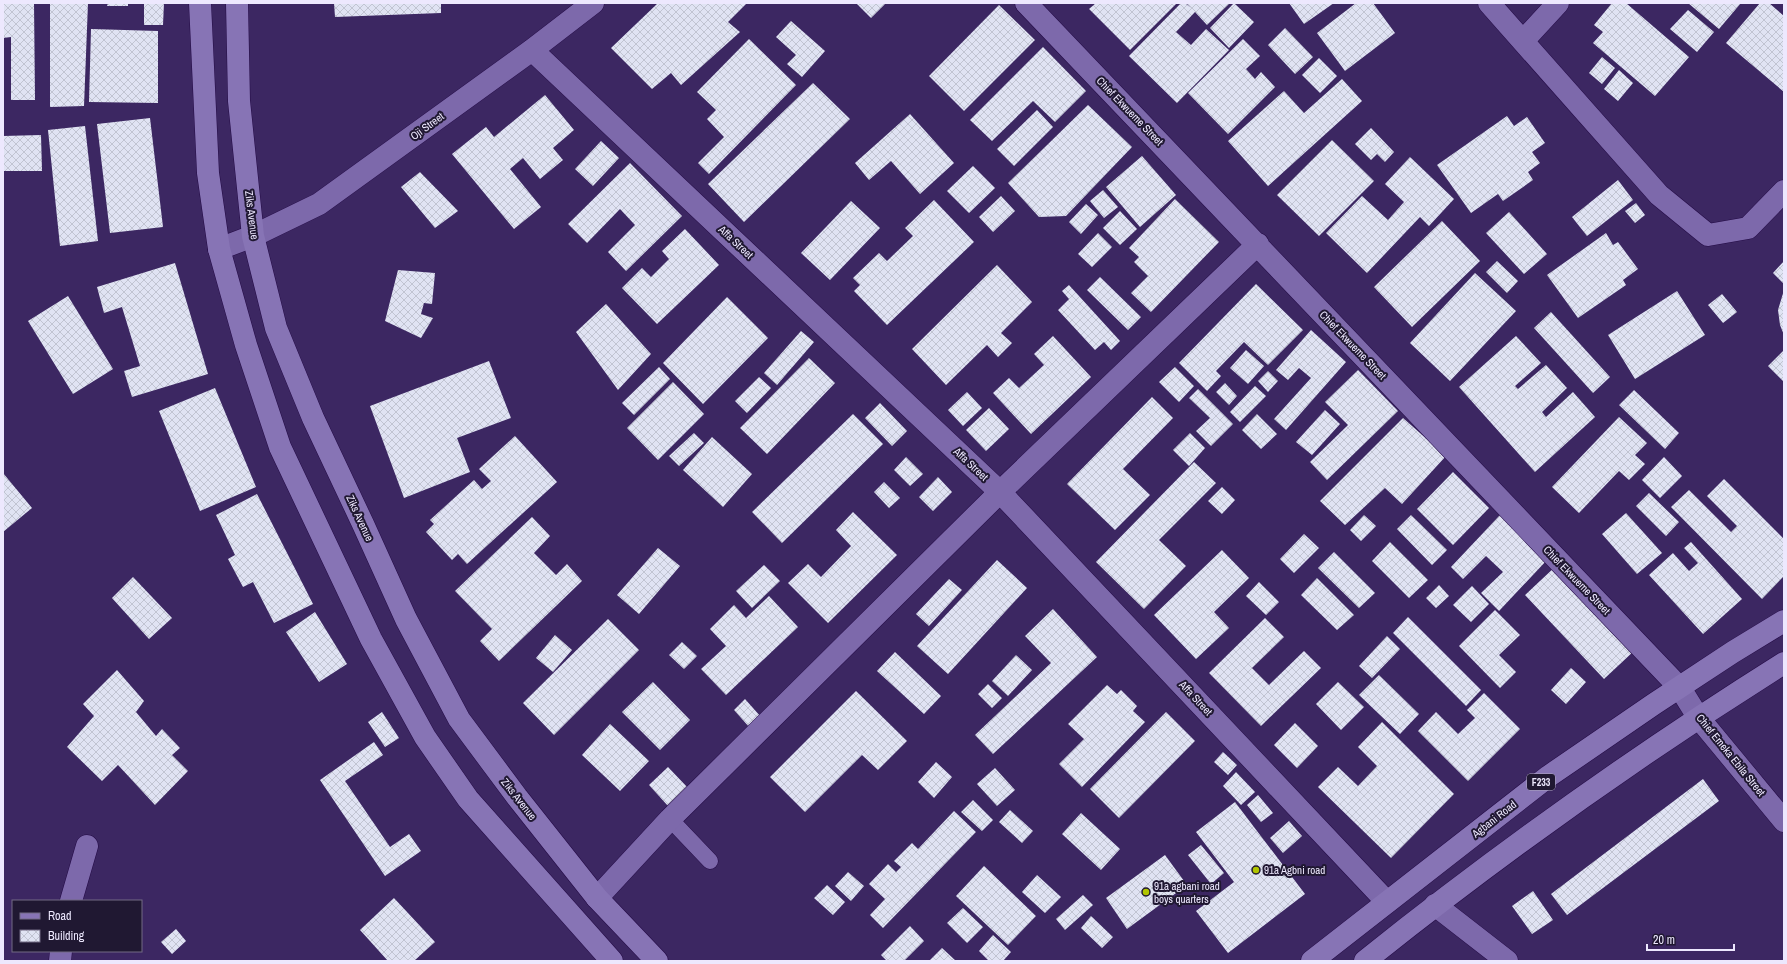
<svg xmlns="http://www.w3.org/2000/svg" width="1787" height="964" font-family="'Archivo Narrow',sans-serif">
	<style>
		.building { fill: url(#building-cross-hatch) }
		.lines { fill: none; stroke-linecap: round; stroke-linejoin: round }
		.service-casing { stroke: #240b46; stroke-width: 17 }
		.minor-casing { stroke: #240b46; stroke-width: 23 }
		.primary-casing { stroke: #240b46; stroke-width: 23 }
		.service { stroke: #7d69ab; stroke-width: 16 }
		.minor { stroke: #7d69ab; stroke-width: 22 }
		.primary { stroke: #8774b5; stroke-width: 22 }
		.poi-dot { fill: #b1c500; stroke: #201832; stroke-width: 1.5 }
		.labels { text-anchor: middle; stroke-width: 4; stroke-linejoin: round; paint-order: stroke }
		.shield { fill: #201832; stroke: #b0aac1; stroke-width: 1 }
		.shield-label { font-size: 10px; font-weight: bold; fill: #ede8fe }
		.street-label { font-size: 11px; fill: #ede8fe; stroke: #201832 }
		.poi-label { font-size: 11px; fill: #ede8fe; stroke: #201832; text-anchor: start }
	</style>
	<defs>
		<pattern id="building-cross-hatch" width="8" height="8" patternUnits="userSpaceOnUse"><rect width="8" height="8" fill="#e0e3f3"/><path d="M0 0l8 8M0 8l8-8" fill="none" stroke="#c1c4d2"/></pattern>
	</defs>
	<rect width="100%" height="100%" fill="#3c2762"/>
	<!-- building -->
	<path class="building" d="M3 3H34L35 100H11V37L3 38Z
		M88 3 84 106 50 107V4Z
		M108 3H128V6H107Z
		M144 3H164L163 25H144Z
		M334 3H441V13L335 17Z
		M658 3H747L728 22 740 32 681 85 671 73 652 89 611 48Z
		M856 3H886L871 18Z
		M1096 3H1177L1130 50 1089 9Z
		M1181 3H1185L1191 8 1186 3H1230L1207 25 1195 12 1176 32 1191 45 1206 29 1229 50 1177 103 1129 56Z
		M1234 3 1254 22 1229 48 1210 28Z
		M1289 3H1334L1304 24Z
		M1356 3H1373L1395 33 1345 71 1317 33Z
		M1612 3H1626L1689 57 1655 96 1593 43 1603 32 1594 25Z
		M1688 3H1741L1719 29Z
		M1760 3H1769L1784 16V92L1726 43Z
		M999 5 1035 40 964 111 929 76Z
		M1688 10 1714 32 1697 52 1670 29Z
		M791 21 825 51 802 77 787 64 796 55 776 37Z
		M1285 28 1313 57 1295 74 1268 45Z
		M91 29 158 31V103L89 102Z
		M749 39 796 85 709 174 698 163 724 137 707 119 716 110 697 92Z
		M1243 39 1260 56 1246 69 1255 79 1261 72 1275 87 1228 134 1188 93Z
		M1043 47 1086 91 1055 122 1033 101 992 141 970 120Z
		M1602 57 1615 68 1602 84 1589 73Z
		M1319 58 1337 76 1320 93 1302 75Z
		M1619 70 1633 83 1618 101 1604 89Z
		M1342 79 1362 101 1268 186 1228 141 1284 91 1304 113Z
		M813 83 850 119 744 222 708 184Z
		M545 95 574 130 553 148 563 160 540 179 523 158 510 169 541 207 514 229 452 154 486 127 494 137Z
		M1088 105 1132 147 1066 216 1039 217 1008 183Z
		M1037 110 1053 127 1014 166 997 149Z
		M910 114 954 163 920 194 891 161 869 180 855 163Z
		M1507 116 1514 126 1527 117 1545 143 1532 152 1540 163 1528 172 1533 180 1503 201 1498 194 1471 213 1437 165Z
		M150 118 163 227 110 233 97 124Z
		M85 126 98 241 60 246 48 130Z
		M1371 128 1394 152 1385 162 1377 154 1371 160 1355 144Z
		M41 135 42 171H3V136Z
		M1332 140 1374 181 1319 236 1277 195Z
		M601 141 619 158 593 186 575 169Z
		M1142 156 1176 195 1140 227 1106 187Z
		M1410 157 1454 199 1429 226 1420 217 1367 273 1326 233 1362 196 1388 220 1404 202 1385 184Z
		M630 163 682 216 626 271 608 252 635 225 620 209 587 243 568 224Z
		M973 166 995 188 969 213 947 191Z
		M420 172 458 211 435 228 401 187Z
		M1618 180 1633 200 1587 236 1572 217Z
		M1103 190 1118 207 1104 218 1090 201Z
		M1001 196 1015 211 993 232 979 217Z
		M1175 199 1219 242 1151 312 1131 293 1148 276 1134 262 1139 257 1129 248Z
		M934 200 974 242 887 325 854 291 860 285 853 278 879 253 887 261 913 236 905 228Z
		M851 201 880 228 830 280 801 253Z
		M1636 203 1645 215 1635 223 1625 211Z
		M1086 204 1098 215 1081 234 1069 222Z
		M1120 211 1137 229 1120 245 1103 228Z
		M1509 212 1547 254 1524 274 1486 233Z
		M1442 221 1480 261 1412 327 1374 287Z
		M685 229 719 265 657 324 622 288 642 268 651 277 669 259 662 251Z
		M1098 233 1112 247 1092 267 1078 254Z
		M1606 233 1613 245 1618 242 1638 269 1623 280 1626 285 1578 318 1547 275Z
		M1497 261 1518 281 1507 293 1486 272Z
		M1784 261V284L1773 273Z
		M175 263 208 374 132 397 124 371 140 366 122 307 104 313 97 287Z
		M997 265 1032 302 1001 333 1012 343 998 357 987 345 946 385 912 349Z
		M398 270 435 273 432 304 424 303 421 314 433 318 421 338 385 321Z
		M1475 273 1516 311 1450 381 1410 343Z
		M1100 277 1141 317 1128 330 1087 290Z
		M1256 284 1303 330 1268 365 1244 342 1216 371 1221 376 1207 391 1179 363Z
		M1069 285 1120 341 1111 350 1104 342 1095 350 1058 310 1069 299 1062 291Z
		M1784 290V335L1780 325 1778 310Z
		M1677 291 1705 335 1635 379 1608 335Z
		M1722 294 1737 312 1723 323 1708 305Z
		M68 296 113 369 73 394 28 321Z
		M727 297 768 338 703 404 663 363Z
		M606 304 651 354 618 390 576 332Z
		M1551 312 1610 377 1593 393 1534 328Z
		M1311 330 1346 362 1286 430 1274 419 1311 378 1299 368 1288 380 1276 370Z
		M801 331 814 342 777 385 764 373Z
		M1053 336 1091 377 1031 434 993 393 1009 378 1019 388 1044 365 1034 354Z
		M1516 336 1541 363 1515 386 1518 389 1546 365 1567 388 1542 412 1546 417 1573 392 1595 417 1535 472 1459 387Z
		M1246 350 1264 366 1248 384 1230 368Z
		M1784 350V382L1768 366Z
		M809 358 835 383 767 454 740 428Z
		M489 361 511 418 457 438 470 472 404 498 370 406Z
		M659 367 670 379 634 415 622 403Z
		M1175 367 1194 386 1179 402 1159 382Z
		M1358 370 1398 411 1327 480 1310 462 1348 425 1325 402Z
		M1268 371 1278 381 1268 392 1258 381Z
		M759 377 771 388 747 413 735 401Z
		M673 382 704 414 658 460 627 428Z
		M1225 383 1237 396 1229 405 1216 392Z
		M1255 386 1266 396 1240 422 1230 412Z
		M215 388 256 487 200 511 159 411Z
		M1198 389 1233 424 1211 446 1196 431 1210 418 1189 398Z
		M1634 390 1679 433 1665 449 1619 405Z
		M967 392 982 408 963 426 948 410Z
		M1152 397 1173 418 1123 469 1150 495 1115 530 1067 484Z
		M880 403 907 431 892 446 865 418Z
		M989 408 1009 429 986 451 966 430Z
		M1325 410 1340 424 1312 455 1296 442Z
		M853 414 883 444 782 543 752 512Z
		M1257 414 1277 434 1261 449 1242 430Z
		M1619 417 1647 443 1635 455 1645 464 1629 480 1619 471 1579 513 1552 487Z
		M1403 418 1446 456 1402 504 1385 488 1345 525 1320 501Z
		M694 433 704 443 679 466 669 456Z
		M1190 433 1205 448 1189 466 1173 450Z
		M515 436 557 482 467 564 458 554 452 560 426 532 434 524 430 520 474 480 482 489 491 481 479 469Z
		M712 437 752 474 723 507 683 470Z
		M906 457 923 474 910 486 894 470Z
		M1664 457 1682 476 1660 498 1642 480Z
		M1194 462 1216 483 1159 540 1186 566 1144 609 1096 562Z
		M1453 472 1489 508 1453 545 1417 509Z
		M3 473 32 508 3 532Z
		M938 477 952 492 933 511 919 497Z
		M1724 479 1784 539V576L1762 599 1671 507 1689 490 1731 532 1737 526 1707 496Z
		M884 482 900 498 889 508 874 492Z
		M1222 487 1235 500 1222 514 1208 501Z
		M1649 493 1679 522 1666 536 1636 506Z
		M257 494 313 604 274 623 253 582 243 587 228 559 235 555 216 515Z
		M853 512 897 555 828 623 788 583 808 564 821 577 851 546 836 530Z
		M1626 513 1662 553 1637 574 1602 534Z
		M1364 515 1376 526 1361 541 1350 530Z
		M1411 515 1447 550 1432 565 1397 529Z
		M1500 515 1547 560 1499 611 1481 593 1503 572 1486 556 1463 579 1451 567Z
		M532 517 550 536 534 553 556 575 567 564 582 581 499 661 480 641 492 629 455 591Z
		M1304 534 1319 548 1294 573 1280 559Z
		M1390 542 1428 580 1409 598 1372 561Z
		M1691 542 1742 599 1703 634 1649 575 1673 553 1689 571 1698 563 1684 548Z
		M658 548 680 566 639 614 617 595Z
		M1222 550 1249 578 1214 612 1229 628 1196 659 1154 615Z
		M1334 552 1375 593 1359 608 1318 568Z
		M997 560 1027 588 948 674 917 646Z
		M764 565 780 581 752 608 736 591Z
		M1556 566 1635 650 1604 679 1525 595Z
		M133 577 172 618 149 639 112 598Z
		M1317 578 1354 615 1337 630 1301 595Z
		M949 579 962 590 929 626 916 614Z
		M1259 582 1279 602 1266 615 1246 596Z
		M1439 585 1449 596 1436 608 1426 598Z
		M1472 586 1489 604 1471 622 1453 605Z
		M769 596 798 627 726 695 701 669 726 646 710 629 734 605 746 618Z
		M1053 609 1097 657 993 754 975 735 1051 663 1025 636Z
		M1495 610 1520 635 1499 655 1516 672 1500 688 1459 646Z
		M315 612 347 664 319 682 286 632Z
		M1408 617 1481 690 1466 706 1393 633Z
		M1265 618 1284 637 1252 668 1269 685 1304 651 1321 668 1261 726 1209 673Z
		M608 619 639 650 554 735 523 703Z
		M555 635 572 650 553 672 536 658Z
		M1387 636 1400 649 1372 678 1359 666Z
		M682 642 697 656 684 669 669 655Z
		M895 652 941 696 924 714 877 671Z
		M1016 655 1032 670 1008 696 992 681Z
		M1571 668 1586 682 1566 704 1551 690Z
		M117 670 144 701 136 712 156 736 162 729 180 748 172 755 188 771 155 805 118 765 102 781 67 747 94 716 83 704Z
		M1379 675 1419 714 1400 734 1359 695Z
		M653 682 690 720 660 750 622 712Z
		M1338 682 1364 707 1341 730 1316 704Z
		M988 684 1002 698 992 708 978 694Z
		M1107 685 1117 694 1121 690 1137 706 1133 711 1145 722 1082 787 1059 764 1084 739 1068 724Z
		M856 691 907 741 878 770 862 755 805 812 770 777Z
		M1484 693 1520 729 1468 781 1418 731 1436 712 1458 734 1475 718 1467 710Z
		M745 699 761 717 750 728 734 710Z
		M382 712 399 738 385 747 368 722Z
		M1166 712 1195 741 1119 818 1090 789Z
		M1382 722 1454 794 1391 858 1318 787 1338 767 1358 786 1377 766 1358 747Z
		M1295 723 1318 746 1297 768 1274 745Z
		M610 724 649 761 620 791 582 755Z
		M374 742 383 755 345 781 390 847 409 834 421 851 385 876 320 780Z
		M1223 752 1237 765 1228 775 1214 762Z
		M936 762 952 777 934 798 918 782Z
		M668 767 688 788 668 806 649 785Z
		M995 768 1015 790 997 806 977 784Z
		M1236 772 1255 792 1241 805 1223 786Z
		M1703 779 1719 801 1567 915 1551 894Z
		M1258 795 1273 813 1261 822 1247 805Z
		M973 800 993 820 982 831 961 812Z
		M1235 802 1305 894 1228 953 1196 911 1234 882 1196 832Z
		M1010 810 1033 831 1022 843 999 822Z
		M954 811 976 832 883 928 870 915 885 899 869 884 888 864 896 872 901 867 894 861 912 843 918 849Z
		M1081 813 1120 849 1101 870 1062 834Z
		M1289 821 1302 836 1283 853 1270 838Z
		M1201 845 1224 873 1211 884 1188 855Z
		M1165 855 1187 885 1127 929 1106 898Z
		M984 866 1036 916 1008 945 956 896Z
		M848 872 864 886 851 901 835 886Z
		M1037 875 1061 897 1045 913 1022 892Z
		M827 885 845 902 833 915 814 898Z
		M1533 891 1553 920 1532 934 1512 906Z
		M1083 895 1093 905 1065 930 1056 919Z
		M394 898 435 942 414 961H388L360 930Z
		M963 908 983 927 967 943 947 923Z
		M1091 916 1113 937 1102 948 1081 928Z
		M910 926 924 941 904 961H887L881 955Z
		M176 929 186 941 172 954 161 942Z
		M993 935 1011 952 1003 961H989L979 951Z
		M942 948 956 961H929Z"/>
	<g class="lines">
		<defs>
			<path id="service" d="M670 819 710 861"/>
			<path id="minor" d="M1026 3 1680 688 1698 717 1784 821
				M1489 3 1659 195 1708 235 1748 228 1784 191
				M1523 41 1558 3
				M532 50 1000 492 1387 902
				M219 249 253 236 319 204 532 50 593 3
				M597 898 670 819 1000 492 1258 244
				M71 901 87 846
				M1435 905 1507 961
				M60 961 61 951"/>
			<path id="primary" d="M200 3 208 173 219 249 246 345 280 447 371 639 425 737 468 799 612 961
				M237 3 239 101 253 236 276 328 313 418 363 524 406 619 459 719 517 797 597 898 657 961
				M1312 961 1549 776 1654 704 1733 652 1784 621
				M1365 961C1499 854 1639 754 1784 663"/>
		</defs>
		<!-- service casing -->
		<use href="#service" class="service-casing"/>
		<!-- minor casing -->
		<use href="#minor" class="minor-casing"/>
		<!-- primary casing -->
		<use href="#primary" class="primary-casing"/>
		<!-- service -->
		<use href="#service" class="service"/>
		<!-- minor -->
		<use href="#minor" class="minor"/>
		<!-- primary -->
		<use href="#primary" class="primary"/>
	</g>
	<!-- markers -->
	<g class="poi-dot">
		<circle cx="1256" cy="870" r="4"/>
		<circle cx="1146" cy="892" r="4"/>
	</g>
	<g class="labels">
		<!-- shield labels -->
		<rect class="shield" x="1527" y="774" width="28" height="16" rx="3"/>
		<g class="shield-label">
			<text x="1541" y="786">F233</text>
		</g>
		<!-- street labels -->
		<g class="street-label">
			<text transform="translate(1130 111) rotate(46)" y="4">Chief Ekwueme Street</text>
			<text transform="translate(427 126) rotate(-36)" y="4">Oji Street</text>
			<text transform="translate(252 215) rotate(83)" y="4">Ziks Avenue</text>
			<text transform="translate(736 242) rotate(43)" y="4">Affa Street</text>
			<text transform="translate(1353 345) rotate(46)" y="4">Chief Ekwueme Street</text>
			<text transform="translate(971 464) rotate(43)" y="4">Affa Street</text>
			<text transform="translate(360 518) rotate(65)" y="4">Ziks Avenue</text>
			<text transform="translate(1577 580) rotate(46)" y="4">Chief Ekwueme Street</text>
			<text transform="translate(1196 698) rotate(47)" y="4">Affa Street</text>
			<text transform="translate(1731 755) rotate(51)" y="4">Chief Emeka Ebila Street</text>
			<text transform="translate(519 799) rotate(52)" y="4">Ziks Avenue</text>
			<text transform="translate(1494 819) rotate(-38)" y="4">Agbani Road</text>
		</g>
		<!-- poi labels -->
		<g class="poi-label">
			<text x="1264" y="874">91a Agbni road</text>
			<text x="1154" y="890">91a agbani road<tspan x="1154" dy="13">boys quarters</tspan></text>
		</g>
	</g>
	<!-- border -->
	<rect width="1787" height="964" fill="none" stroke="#ede8fe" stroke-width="8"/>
	<!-- legend -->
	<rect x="12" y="900" width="130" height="52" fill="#201832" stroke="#726b84"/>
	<rect x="20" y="913" width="20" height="6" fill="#8774b5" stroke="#726b84"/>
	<text x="48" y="920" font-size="12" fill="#ede8fe">Road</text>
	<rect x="20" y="930" width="20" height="12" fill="url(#building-cross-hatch)" stroke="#726b84"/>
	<text x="48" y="940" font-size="12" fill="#ede8fe">Building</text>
	<!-- scale -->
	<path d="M1647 944v6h87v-6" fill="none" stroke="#ede8fe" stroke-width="2"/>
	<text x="1653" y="944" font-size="12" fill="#ede8fe" stroke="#201832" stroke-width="3" paint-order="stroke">20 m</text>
</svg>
